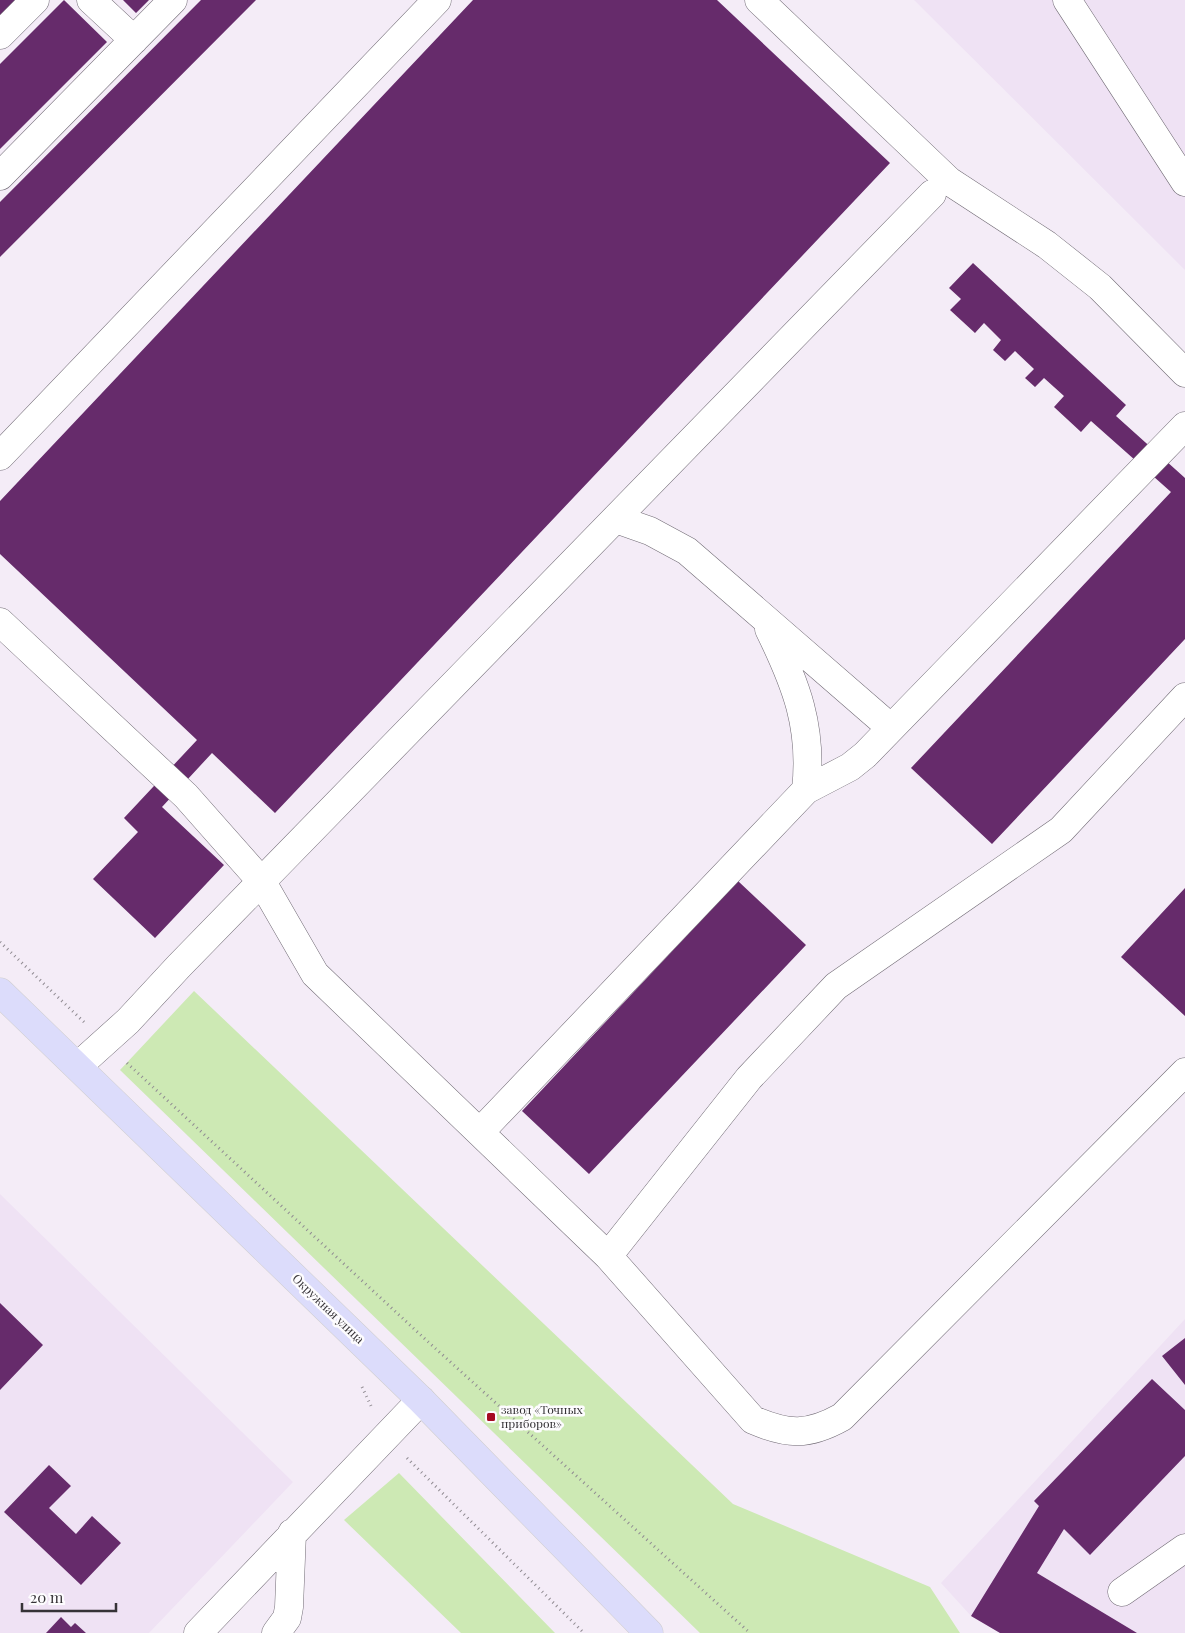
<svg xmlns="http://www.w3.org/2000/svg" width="1185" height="1633" font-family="'Playfair Display',serif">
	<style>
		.built { fill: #efe2f4 }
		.green { fill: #cde9b4 }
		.building { fill: #662b6b }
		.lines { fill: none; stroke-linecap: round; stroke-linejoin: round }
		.minor-casing { stroke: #716b75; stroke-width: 29 }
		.major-casing { stroke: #cfcecf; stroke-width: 29 }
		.path { stroke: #908b92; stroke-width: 3; stroke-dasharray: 1 4; stroke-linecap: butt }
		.minor { stroke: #fff; stroke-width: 28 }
		.major { stroke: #dcdcfb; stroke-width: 28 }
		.poi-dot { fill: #a50b21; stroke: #fdfcfe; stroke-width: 2 }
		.labels { text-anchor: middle; stroke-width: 5; stroke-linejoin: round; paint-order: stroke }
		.street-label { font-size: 12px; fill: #363337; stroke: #fdfcfe }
		.poi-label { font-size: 12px; fill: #363337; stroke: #fdfcfe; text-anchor: start }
	</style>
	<rect width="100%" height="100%" fill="#f4ecf7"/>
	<!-- built -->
	<path class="built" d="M914 0H1185V270Z
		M0 1194 293 1482 149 1633H0Z
		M1185 1319V1633H1000L971 1616 941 1583Z"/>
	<!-- green -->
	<path class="green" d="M194 991 733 1504 930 1587 960 1633H700L120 1070Z
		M399 1473 555 1633H461L344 1520Z"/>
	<!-- building -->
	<path class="building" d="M0 0H18L0 18Z
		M64 0 107 42 0 149V64Z
		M123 0H149L136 13Z
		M201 0H256L0 257V202Z
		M473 0H717L890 163 275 813 212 753 162 807 224 865 155 938 93 879 138 832 124 818 197 740 0 554V501Z
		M973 263 1126 405 1116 416 1185 478V639L992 844 911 768 1171 492 1091 421 1081 432 1054 407 1064 396 1044 378 1035 387 1025 378 1034 369 1015 351 1005 361 993 350 1001 340 984 323 975 333 950 310 961 299 949 288Z
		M738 881 806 945 589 1174 522 1111Z
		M1185 888V1016L1121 957Z
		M0 1303 43 1345 0 1390Z
		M1185 1338V1385L1162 1356Z
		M1152 1379 1185 1410V1456L1090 1555 1064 1529 1037 1573 1137 1633H1000L971 1616 1039 1506 1034 1501Z
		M49 1465 71 1486 49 1508 76 1534 92 1516 121 1543 81 1585 4 1512Z
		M61 1617 71 1627 75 1623 86 1633H46Z"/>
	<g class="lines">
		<defs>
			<path id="minor" d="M91 0 134 40
				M759 0 949 181 1047 245 1100 287 1185 373
				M1067 0 1185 182
				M0 35 35 0
				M0 176 173 0
				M0 456 437 0
				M616 519 650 531 687 551 891 728
				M0 622 186 796 262 882 315 974 608 1256 753 1420C788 1435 808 1436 842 1417L1185 1072
				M769 629C796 684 813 727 806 790
				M78 1066 128 1021 179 966 932 194
				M480 1132 806 790 850 767 865 755 1185 426
				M608 1256 749 1078 836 986 1061 830 1185 697
				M1122 1592 1185 1548
				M198 1633 421 1400
				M276 1633 287 1618 289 1607 292 1533"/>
			<path id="major" d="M0 992 421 1400 649 1633"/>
		</defs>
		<!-- minor casing -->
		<use href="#minor" class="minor-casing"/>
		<!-- major casing -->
		<use href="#major" class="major-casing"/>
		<!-- path -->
		<path class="path" d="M0 942 84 1022
			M127 1063 425 1339 750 1633
			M362 1387 372 1408
			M407 1458 584 1633"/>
		<!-- minor -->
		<use href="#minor" class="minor"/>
		<!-- major -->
		<use href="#major" class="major"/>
	</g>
	<!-- markers -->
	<rect class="poi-dot" x="486" y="1412" width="10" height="10" rx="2.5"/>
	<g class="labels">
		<!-- street labels -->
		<g class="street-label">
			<text transform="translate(328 1309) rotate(44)" y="4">Окружная улица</text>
		</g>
		<!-- poi labels -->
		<g class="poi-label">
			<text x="501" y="1414">завод «Точных<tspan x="501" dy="14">приборов»</tspan></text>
		</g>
	</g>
	<!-- scale -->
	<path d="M22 1603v8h94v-8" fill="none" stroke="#363337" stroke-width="2.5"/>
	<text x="30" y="1603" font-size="15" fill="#363337" stroke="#fdfcfe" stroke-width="4" paint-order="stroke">20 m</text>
</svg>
